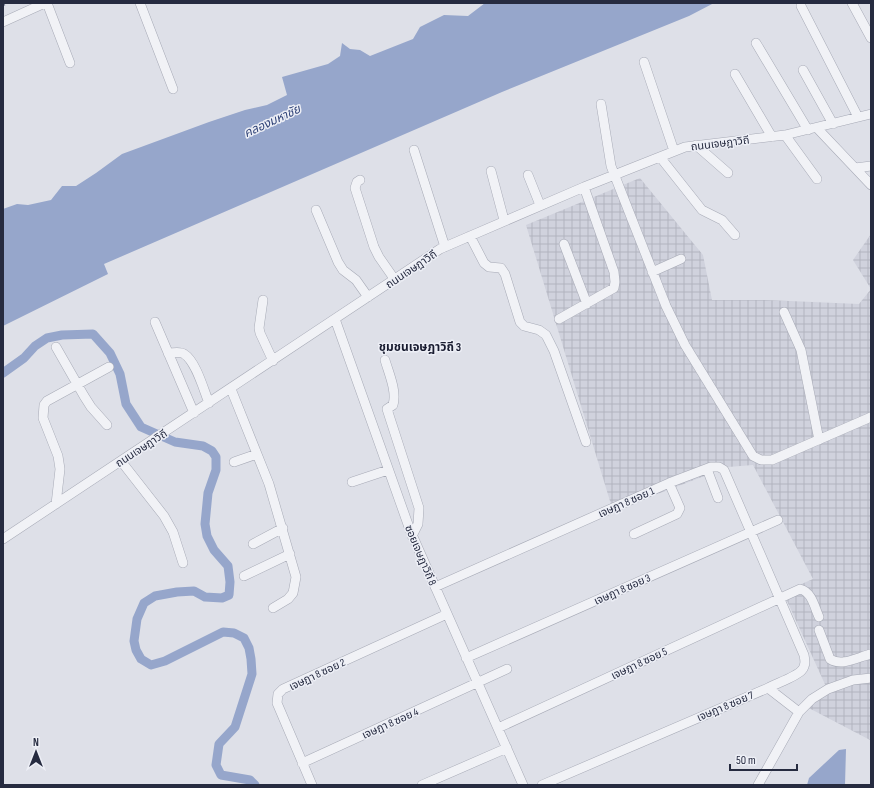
<svg xmlns="http://www.w3.org/2000/svg" width="874" height="788" font-family="'Sofia Sans Condensed','Noto Sans Thai',sans-serif">
	<style>
		.industrial { fill: url(#industrial-grid) }
		.water { fill: #96a6cb }
		.lines { fill: none; stroke-linecap: round; stroke-linejoin: round }
		.canal { stroke: #96a6cb; stroke-width: 9 }
		.minor-casing { stroke: #a7aab6; stroke-width: 10 }
		.minor { stroke: #f1f2f6; stroke-width: 9 }
		.rail { stroke: #767c93; stroke-width: 2.5; stroke-dasharray: 2 4; stroke-linecap: butt }
		.labels { text-anchor: middle; stroke-width: 3; stroke-linejoin: round; paint-order: stroke }
		.street-label { font-size: 11px; fill: #262b40; stroke: #edeff6 }
		.water-label { font-size: 12px; font-style: italic; fill: #2e4176; stroke: #edeff6 }
		.neighbourhood-label { font-size: 12px; font-weight: bold; fill: #191c30; stroke: #edeff6 }
	</style>
	<defs>
		<pattern id="industrial-grid" width="8" height="8" patternUnits="userSpaceOnUse"><rect width="8" height="8" fill="#d0d2dd"/><path d="M0 4h8M4 0v8" fill="none" stroke="#b2b4bf"/></pattern>
	</defs>
	<rect width="100%" height="100%" fill="#dee0e8"/>
	<!-- industrial -->
	<path class="industrial" d="M640 178 703 255 712 300H766L859 304 871 289V785L870 740 803 705 828 691 783 592 813 579 753 465 728 467 613 511 526 225Z
		M871 234V289L853 260Z"/>
	<!-- water -->
	<path class="water" d="M485 3H714L689 16 502 92 104 264 108 274 3 326V209L17 204 28 205 51 200 62 186H76L96 173 122 154 209 122 245 110 267 105 287 95 282 77 328 64 340 56 342 43 350 49 360 50 370 56 413 39 420 27 444 15 468 16Z
		M846 749 845 785H807L809 778 839 750Z"/>
	<g class="lines">
		<!-- canal -->
		<path class="canal" d="M3 373 24 358 35 346 47 338 62 335 93 334 110 353 120 374 126 404 141 427 175 442 203 446 212 451 216 457V470L208 493 205 524 207 536 214 550 228 566 230 582 229 595 222 598 205 597 194 591 177 592 155 596 144 603 137 619 134 641 136 650 141 659 151 665 165 661 223 632 234 633 244 638 249 648 251 659 252 674 235 727 219 744 216 765 221 775 250 780 255 785"/>
		<defs>
			<path id="minor" d="M47 3 70 63
				M140 3 173 89
				M852 3 871 38
				M801 6 858 117
				M3 22 45 3
				M756 43 808 130
				M644 62 674 151
				M803 70 833 124
				M735 74 772 137
				M601 104 611 166 666 306 685 345 753 456 761 460H772L871 417
				M817 128 871 185
				M785 135 817 179
				M696 145 728 173
				M414 150 445 247
				M660 157 702 210 722 220 735 235
				M855 168 871 166
				M491 171 504 220
				M528 175 540 205
				M360 180 357 182 355 188 374 247 379 257 395 280
				M316 210 338 262 343 270 356 280 368 297
				M470 236 484 263 489 267 501 268 505 274 520 322 524 326 539 330 546 335 554 351 586 442
				M564 244 587 304
				M652 272 681 259
				M263 300 259 328 260 333 273 361
				M784 312 801 350 819 440
				M335 319 410 530 523 785
				M559 319 614 288 615 282 614 272 584 187
				M155 322 194 413
				M56 347 84 396 91 407 107 425
				M168 353C174 353 180 351 184 354 196 361 204 391 209 403
				M385 360C389 374 397 391 393 405L387 409 419 508 418 524 412 536
				M231 389 269 484 296 577 293 593 288 599 273 608
				M121 461 164 516 173 532 183 563
				M234 462 257 454
				M707 469 718 498
				M352 482 388 470
				M56 504 60 469 58 456 43 418 44 405 47 401 109 367
				M634 534 677 514 680 508 669 483
				M3 539 440 249 584 187 685 147 785 135 871 114
				M253 544 283 528
				M244 576 290 554
				M435 587 669 483 711 467H719L724 470 804 655C805 660 806 665 802 670 796 677 777 683 768 688L542 785
				M819 630 830 659C842 667 858 657 871 654
				M466 658 778 520
				M768 688 799 712
				M498 728 800 589C812 592 814 606 819 617
				M302 763 507 669
				M312 785 277 703 278 694 283 689 447 614
				M422 785 507 748
				M758 785 799 712 812 699 828 689 853 680 871 678"/>
		</defs>
		<!-- minor casing -->
		<use href="#minor" class="minor-casing"/>
		<!-- minor -->
		<use href="#minor" class="minor"/>
		<!-- rail -->
		<path class="rail" d="M3 5 7 3"/>
	</g>
	<g class="labels">
		<!-- street labels -->
		<g class="street-label">
			<text transform="translate(720 143) rotate(-7)" y="4">ถนนเจษฎาวิถี</text>
			<text transform="translate(411 269) rotate(-34)" y="4">ถนนเจษฎาวิถี</text>
			<text transform="translate(141 448) rotate(-33)" y="4">ถนนเจษฎาวิถี</text>
			<text transform="translate(626 502) rotate(-24)" y="4">เจษฎา 8 ซอย 1</text>
			<text transform="translate(421 555) rotate(67)" y="4">ซอยเจษฎาวิถี 8</text>
			<text transform="translate(622 589) rotate(-24)" y="4">เจษฎา 8 ซอย 3</text>
			<text transform="translate(639 663) rotate(-25)" y="4">เจษฎา 8 ซอย 5</text>
			<text transform="translate(317 674) rotate(-25)" y="4">เจษฎา 8 ซอย 2</text>
			<text transform="translate(725 706) rotate(-23)" y="4">เจษฎา 8 ซอย 7</text>
			<text transform="translate(390 723) rotate(-24)" y="4">เจษฎา 8 ซอย 4</text>
		</g>
		<!-- water labels -->
		<g class="water-label">
			<text transform="translate(272 121) rotate(-25)" y="4">คลองมหาชัย</text>
		</g>
		<!-- neighbourhood labels -->
		<g class="neighbourhood-label">
			<text x="420" y="351">ชุมชนเจษฎาวิถี 3</text>
		</g>
	</g>
	<!-- border -->
	<rect width="874" height="788" fill="none" stroke="#262b40" stroke-width="8"/>
	<!-- north arrow -->
	<g transform="translate(36 752)" stroke="#edeff6" stroke-width="3" paint-order="stroke">
	<path d="M0-3L7 15L0 10L-7 15Z" fill="#262b40"/>
	<text y="-6" font-size="11" font-weight="bold" text-anchor="middle" fill="#262b40">N</text>
	</g>
	<!-- scale -->
	<path d="M730 764v6h67v-6" fill="none" stroke="#262b40" stroke-width="2"/>
	<text x="736" y="764" font-size="12" fill="#262b40" stroke="#edeff6" stroke-width="3" paint-order="stroke">50 m</text>
</svg>
